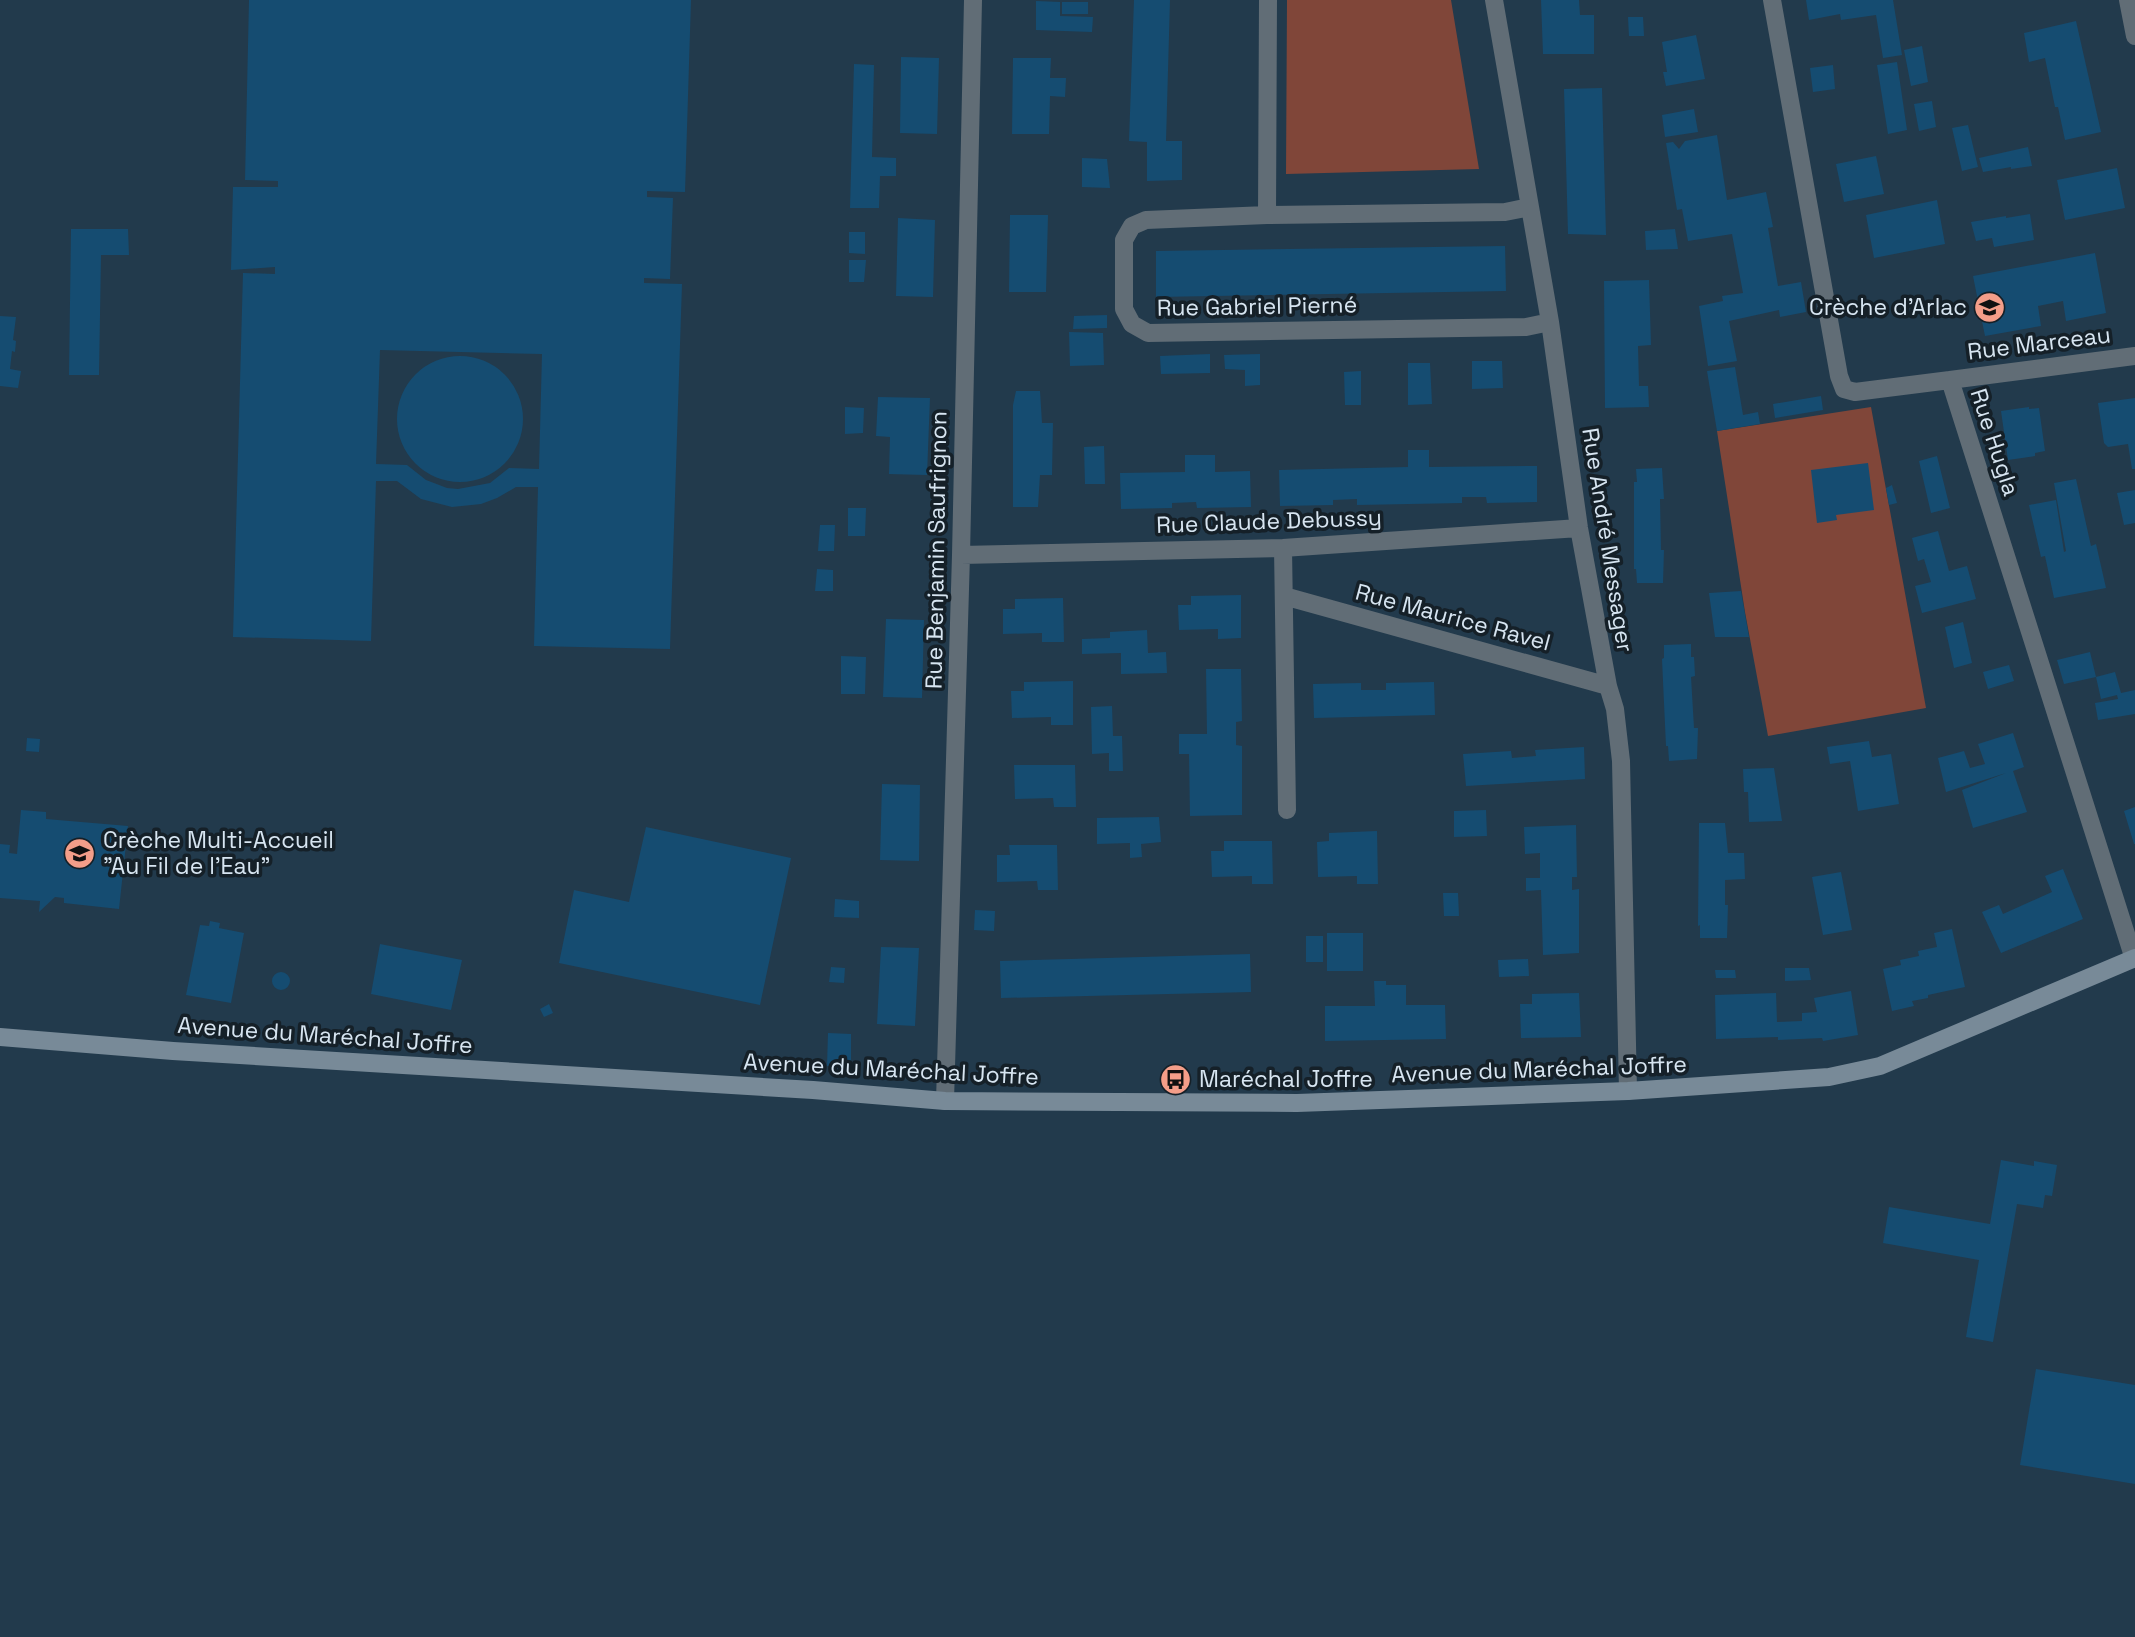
<svg xmlns="http://www.w3.org/2000/svg" width="2135" height="1637" font-family="'Space Grotesk',sans-serif">
	<style>
		.green { fill: #804639 }
		.building { fill: #154c71; fill-rule: evenodd }
		.lines { fill: none; stroke-linecap: round; stroke-linejoin: round }
		.street { stroke: #616d76; stroke-width: 18 }
		.secondary { stroke: #788a98; stroke-width: 18 }
		.labels { text-anchor: middle; stroke-width: 7; stroke-linejoin: round; paint-order: stroke }
		.street-label { font-size: 23px; fill: #d7e5f1; stroke: #152028 }
		.poi-label { font-size: 23px; fill: #d7e5f1; stroke: #152028; text-anchor: start }
	</style>
	<rect width="100%" height="100%" fill="#223a4c"/>
	<!-- green -->
	<path class="green" d="M1287 0H1451L1479 169 1286 174Z
		M1871 407 1926 708 1768 736 1745 612 1717 431Z"/>
	<!-- building -->
	<path class="building" d="M249 0H691L685 192 647 191V197L673 198 670 279 644 278V283L682 284 670 649 534 646 538 487H516L497 498 481 504 452 507 421 499 397 481H376L371 641 233 637 243 273 275 274V267L231 270 233 187H278V181L245 180ZM380 350 542 354 539 469 509 468 490 483 458 489 447 488 426 480 407 465 376 464Z
		M1134 0H1170L1166 141H1182V180L1147 181V142L1129 141Z
		M1541 0H1579L1580 15H1594V54H1543Z
		M1806 0H1893L1902 55 1883 58 1876 15 1841 20 1840 14 1809 20Z
		M1036 1 1060 2V16L1093 17 1092 32 1036 30Z
		M1062 2H1088V14H1062Z
		M1628 17H1643L1644 36H1629Z
		M2076 21 2101 132 2065 140 2058 107H2055L2045 58 2029 62 2024 33Z
		M1696 35 1705 79 1666 86 1663 72H1667L1662 42Z
		M1922 46 1928 82 1911 86 1904 50Z
		M901 57 939 58 937 134 900 133Z
		M1013 58H1051L1050 78H1066L1065 97 1050 96 1049 134H1012Z
		M1897 62 1907 130 1888 134 1877 65Z
		M854 64 874 65 872 157 896 158V176H880L879 208H850Z
		M1833 65 1835 89 1813 92 1810 68Z
		M1602 88 1606 235 1568 234 1564 89Z
		M1932 101 1936 127 1919 131 1914 104Z
		M1694 109 1698 132 1665 137 1662 115Z
		M1968 125 1978 167 1962 171 1952 128Z
		M1717 135 1727 200 1766 192 1773 227 1768 228 1778 286 1801 282 1806 312 1780 317 1779 310 1729 321 1737 361 1708 366 1699 306 1723 301 1722 296 1743 293 1732 234 1688 241 1682 209 1677 210 1666 143 1673 142 1679 149 1685 141Z
		M2028 147 2032 166 2011 169V167L1983 172 1979 158Z
		M1876 156 1884 194 1844 202 1836 164Z
		M1082 158 1107 159 1110 188 1082 187Z
		M2117 168 2125 208 2065 220 2057 180Z
		M1937 200 1945 244 1874 258 1866 215Z
		M2030 214 2034 240 1994 247 1992 238 1976 241 1971 222 2006 216V218Z
		M1010 215H1048L1046 292H1009Z
		M898 218 935 220 933 297 896 296Z
		M71 229H128L129 255H101L99 375H69Z
		M1675 229 1678 249 1646 250 1645 231Z
		M849 232H865V254L849 253Z
		M1505 246 1506 291 1156 297V251Z
		M2095 253 2106 313 2066 321 2063 301 2038 306 2041 326 1985 336 1973 276Z
		M849 260H866L864 282H849Z
		M1649 280 1651 345 1638 346 1639 386H1648L1649 407 1605 408 1604 281Z
		M1107 315V328L1073 329 1074 316Z
		M0 316 16 317 13 340 16 341 15 352 12 351 10 369 21 371 18 388 0 386Z
		M1069 332 1103 333 1104 365 1070 366Z
		M1210 354V373L1161 374 1160 356Z
		M1260 354V385L1245 386V370L1225 369 1224 355Z
		M397 419a63 63 0 1 1 126 0a63 63 0 1 1-126 0Z
		M1472 361H1502L1503 388 1472 389Z
		M1408 363H1430L1432 404 1408 405Z
		M1735 367 1743 415 1758 412 1760 424 1717 431 1707 371Z
		M1361 371V405H1345L1344 372Z
		M1016 391H1040L1042 423H1053L1052 475H1040L1038 507H1013V405Z
		M1821 396 1823 410 1775 418 1773 404Z
		M878 397 930 398 927 475 889 474 890 437 876 436Z
		M2135 398V469H2132L2128 444 2108 447 2104 443 2098 403Z
		M845 407 864 408 863 433 845 434Z
		M2029 407V409L2039 408 2045 451 2035 453V456L2008 460 2001 411Z
		M1104 446 1105 484H1085L1084 447Z
		M1408 450H1429V467L1537 466V502L1487 503 1486 497H1462V503L1357 505V499L1333 500V505L1280 506 1279 470 1408 467Z
		M1185 455H1215V472L1250 471 1251 507 1197 508 1196 502 1172 503V508L1121 509 1120 473 1185 472Z
		M1937 456 1950 508 1931 513 1919 461Z
		M1868 463 1874 510 1836 515 1837 520 1817 523 1811 470Z
		M1662 468 1664 499H1660L1661 550H1664L1663 583H1637L1636 569H1634V482H1637L1636 469Z
		M2076 479 2091 546 2096 544 2106 588 2054 598 2045 556 2041 557 2029 505 2056 500 2064 552 2066 551 2054 483Z
		M1892 485 1897 503 1889 505 1886 488Z
		M2135 490V523L2124 525 2117 493Z
		M848 508H866L865 536H848Z
		M820 525H835L834 551H818Z
		M1938 531 1949 571 1967 566 1976 599 1922 613 1915 586 1931 582 1924 559 1918 561 1912 538Z
		M817 569 833 570V591H815Z
		M1741 591 1749 637H1715L1709 593Z
		M1241 595V638L1218 639V629L1179 630 1178 605H1191V596Z
		M1063 598 1064 642H1042V633L1003 634V609H1015V599Z
		M886 619 924 620 922 698 883 697Z
		M1963 622 1972 663 1954 668 1945 627Z
		M1147 630 1148 653 1166 652 1167 673 1121 674V653L1082 654V639L1110 638V632Z
		M1691 644V657H1694L1695 676 1691 677 1694 728H1698L1697 759 1669 761 1668 746H1666L1664 703 1662 659 1664 658V645Z
		M2090 652 2096 677 2115 672 2121 693 2135 690V714L2098 720 2095 703 2118 699 2117 695 2101 699 2096 677 2064 684 2057 660Z
		M841 656 866 657 865 694H841Z
		M2009 665 2014 681 1988 689 1983 672Z
		M1206 669H1241L1242 721 1236 722V745L1242 746V815L1190 816 1189 754H1179V734H1207Z
		M1073 681V725H1051V717L1012 718 1011 691H1024V682Z
		M1434 682 1435 715 1314 718 1313 684 1361 683V690H1386V683Z
		M1112 706 1113 736H1122L1123 771H1109V753L1092 754 1091 707Z
		M2013 733 2024 767 2013 771 2027 812 1973 828 1962 790 2006 773 1946 792 1938 758 1964 751 1970 768 1985 764 1978 744Z
		M27 738 40 739 39 752 26 751Z
		M1869 741 1872 757 1891 754 1899 804 1858 811 1850 761 1830 764 1827 747Z
		M1584 747 1585 779 1466 786 1463 754 1511 751 1512 758 1536 756 1535 750Z
		M1014 765H1075L1076 807H1054L1053 798 1015 799Z
		M1774 768 1782 821 1749 822 1748 792H1744L1743 769Z
		M882 784 920 785 919 861 880 860Z
		M2135 807V844H2134L2124 811Z
		M21 810 46 812V819L128 826 119 909 64 903V898L55 897 39 912 40 901 0 898V844L10 845 9 853 17 854Z
		M1486 810 1487 836 1454 837V811Z
		M1159 817 1161 842 1141 844 1142 857 1130 858V843L1097 844V818Z
		M1699 823H1725L1728 853H1744L1745 879 1725 880V905H1728L1727 938H1700V925L1698 926Z
		M1576 825 1577 877H1572V890L1579 889V953L1543 955 1541 890 1526 891V878H1540V853L1525 854 1524 827Z
		M646 827 791 858 760 1005 559 963 574 890 629 902Z
		M1377 831 1378 884H1357V876L1318 877 1317 842 1329 841V833Z
		M1224 841H1272L1273 884H1252V876L1212 877 1211 851H1224Z
		M1009 845H1057L1058 890H1038L1037 881 997 882V855H1010Z
		M2063 869 2083 919 2001 953 1982 912 1999 905 2003 914 2052 892 2045 876Z
		M1841 872 1852 930 1823 935 1812 877Z
		M1443 893H1458L1459 916H1444Z
		M835 899 859 901V918L834 917Z
		M975 910 995 911 994 931 974 930Z
		M210 921 220 923 219 928 244 933 231 1003 186 995 200 925 209 926Z
		M1952 929 1965 987 1928 995V998L1912 1001 1914 1006 1892 1011 1883 969 1901 965 1900 960 1919 956 1918 951 1937 947 1934 933Z
		M1327 933H1363V971H1327Z
		M1306 936H1323V962H1306Z
		M380 944 462 960 451 1010 371 994Z
		M881 947 919 948 915 1026 877 1024Z
		M1250 954 1251 992 1001 998 1000 961Z
		M1528 959 1529 976 1499 977 1498 960Z
		M831 967 845 968 844 983 829 982Z
		M1785 968H1809L1811 980 1785 981Z
		M1715 970H1735L1736 978H1716Z
		M272 981a9 9 0 1 1 18 0a9 9 0 1 1-18 0Z
		M1374 981H1386V985H1406V1005H1445L1446 1039 1325 1041V1006H1375Z
		M1851 991 1858 1035 1823 1041 1822 1038 1778 1040V1037L1716 1039 1715 995 1776 993 1777 1022 1802 1021V1013L1817 1012 1814 998Z
		M1579 993 1581 1037 1521 1038 1520 1004H1532V994Z
		M549 1004 553 1013 544 1017 540 1009Z
		M828 1033 851 1034V1067L827 1066Z
		M2001 1160 2034 1166V1161L2057 1165 2052 1196 2045 1195 2043 1208 2017 1204 1993 1342 1966 1337 1979 1260 1883 1243 1889 1207 1990 1224Z
		M2036 1369 2135 1385V1484L2020 1465Z"/>
	<g class="lines">
		<!-- street -->
		<path class="street" d="M1494 0 1550 322 1579 528 1608 686 1615 709 1621 761 1628 1091
			M1772 0 1839 376 1844 389 1855 392 1950 380 2134 959
			M2128 0 2135 36
			M1530 207 1505 212 1267 215 1146 220 1132 226 1124 240V309L1132 324 1148 333 1526 327 1550 322
			M1267 215 1268 0
			M1950 380 2135 356
			M1283 548 1287 810
			M961 555 1283 548 1579 528
			M1284 596 1608 686
			M945 1101 961 555 973 0"/>
		<!-- secondary -->
		<path class="secondary" d="M0 1037 173 1051 813 1090 945 1101 1297 1103 1628 1091 1829 1077 1880 1066 2135 958"/>
	</g>
	<!-- icons -->
	<defs>
		<symbol id="school-disc" viewBox="-11 -11 22 22"><circle r="9.5" fill="#f49e89" stroke="#152028"/><path d="M0-5L7-2L0 1L-7-2ZM-4 1L0 2.5L4 1V4Q0 6-4 4Z" fill="#111"/></symbol>
		<symbol id="bus-disc" viewBox="-11 -11 22 22"><circle r="9.5" fill="#f49e89" stroke="#152028"/><path d="M-5-6H5V4H4V6H2V4H-2V6H-4V4H-5ZM-3.5-4V0h7V-4ZM-3.5 1.2v1.5H-2V1.2ZM2 1.2v1.5H3.5V1.2Z" fill="#111"/></symbol>
	</defs>
	<g fill-rule="evenodd">
		<use href="#school-disc" x="1972" y="290" width="35" height="35"/>
		<use href="#school-disc" x="62" y="836" width="35" height="35"/>
		<use href="#bus-disc" x="1158" y="1062" width="35" height="35"/>
	</g>
	<g class="labels">
		<!-- street labels -->
		<g class="street-label">
			<text transform="translate(1257 306) rotate(-1)" y="8">Rue Gabriel Pierné</text>
			<text transform="translate(2039 343) rotate(-7)" y="8">Rue Marceau</text>
			<text transform="translate(1995 442) rotate(72)" y="8">Rue Hugla</text>
			<text transform="translate(1269 521) rotate(-2)" y="8">Rue Claude Debussy</text>
			<text transform="translate(1608 540) rotate(81)" y="8">Rue André Messager</text>
			<text transform="translate(936 550) rotate(-89)" y="8">Rue Benjamin Saufrignon</text>
			<text transform="translate(1453 617) rotate(15)" y="8">Rue Maurice Ravel</text>
			<text transform="translate(325 1035) rotate(4)" y="8">Avenue du Maréchal Joffre</text>
			<text transform="translate(891 1069) rotate(3)" y="8">Avenue du Maréchal Joffre</text>
			<text transform="translate(1539 1069) rotate(-2)" y="8">Avenue du Maréchal Joffre</text>
		</g>
		<!-- poi labels -->
		<g class="poi-label">
			<text x="1967" y="315" text-anchor="end">Crèche d'Arlac</text>
			<text x="103" y="848">Crèche Multi-Accueil<tspan x="103" dy="26">"Au Fil de l'Eau"</tspan></text>
			<text x="1199" y="1087">Maréchal Joffre</text>
		</g>
	</g>
</svg>
